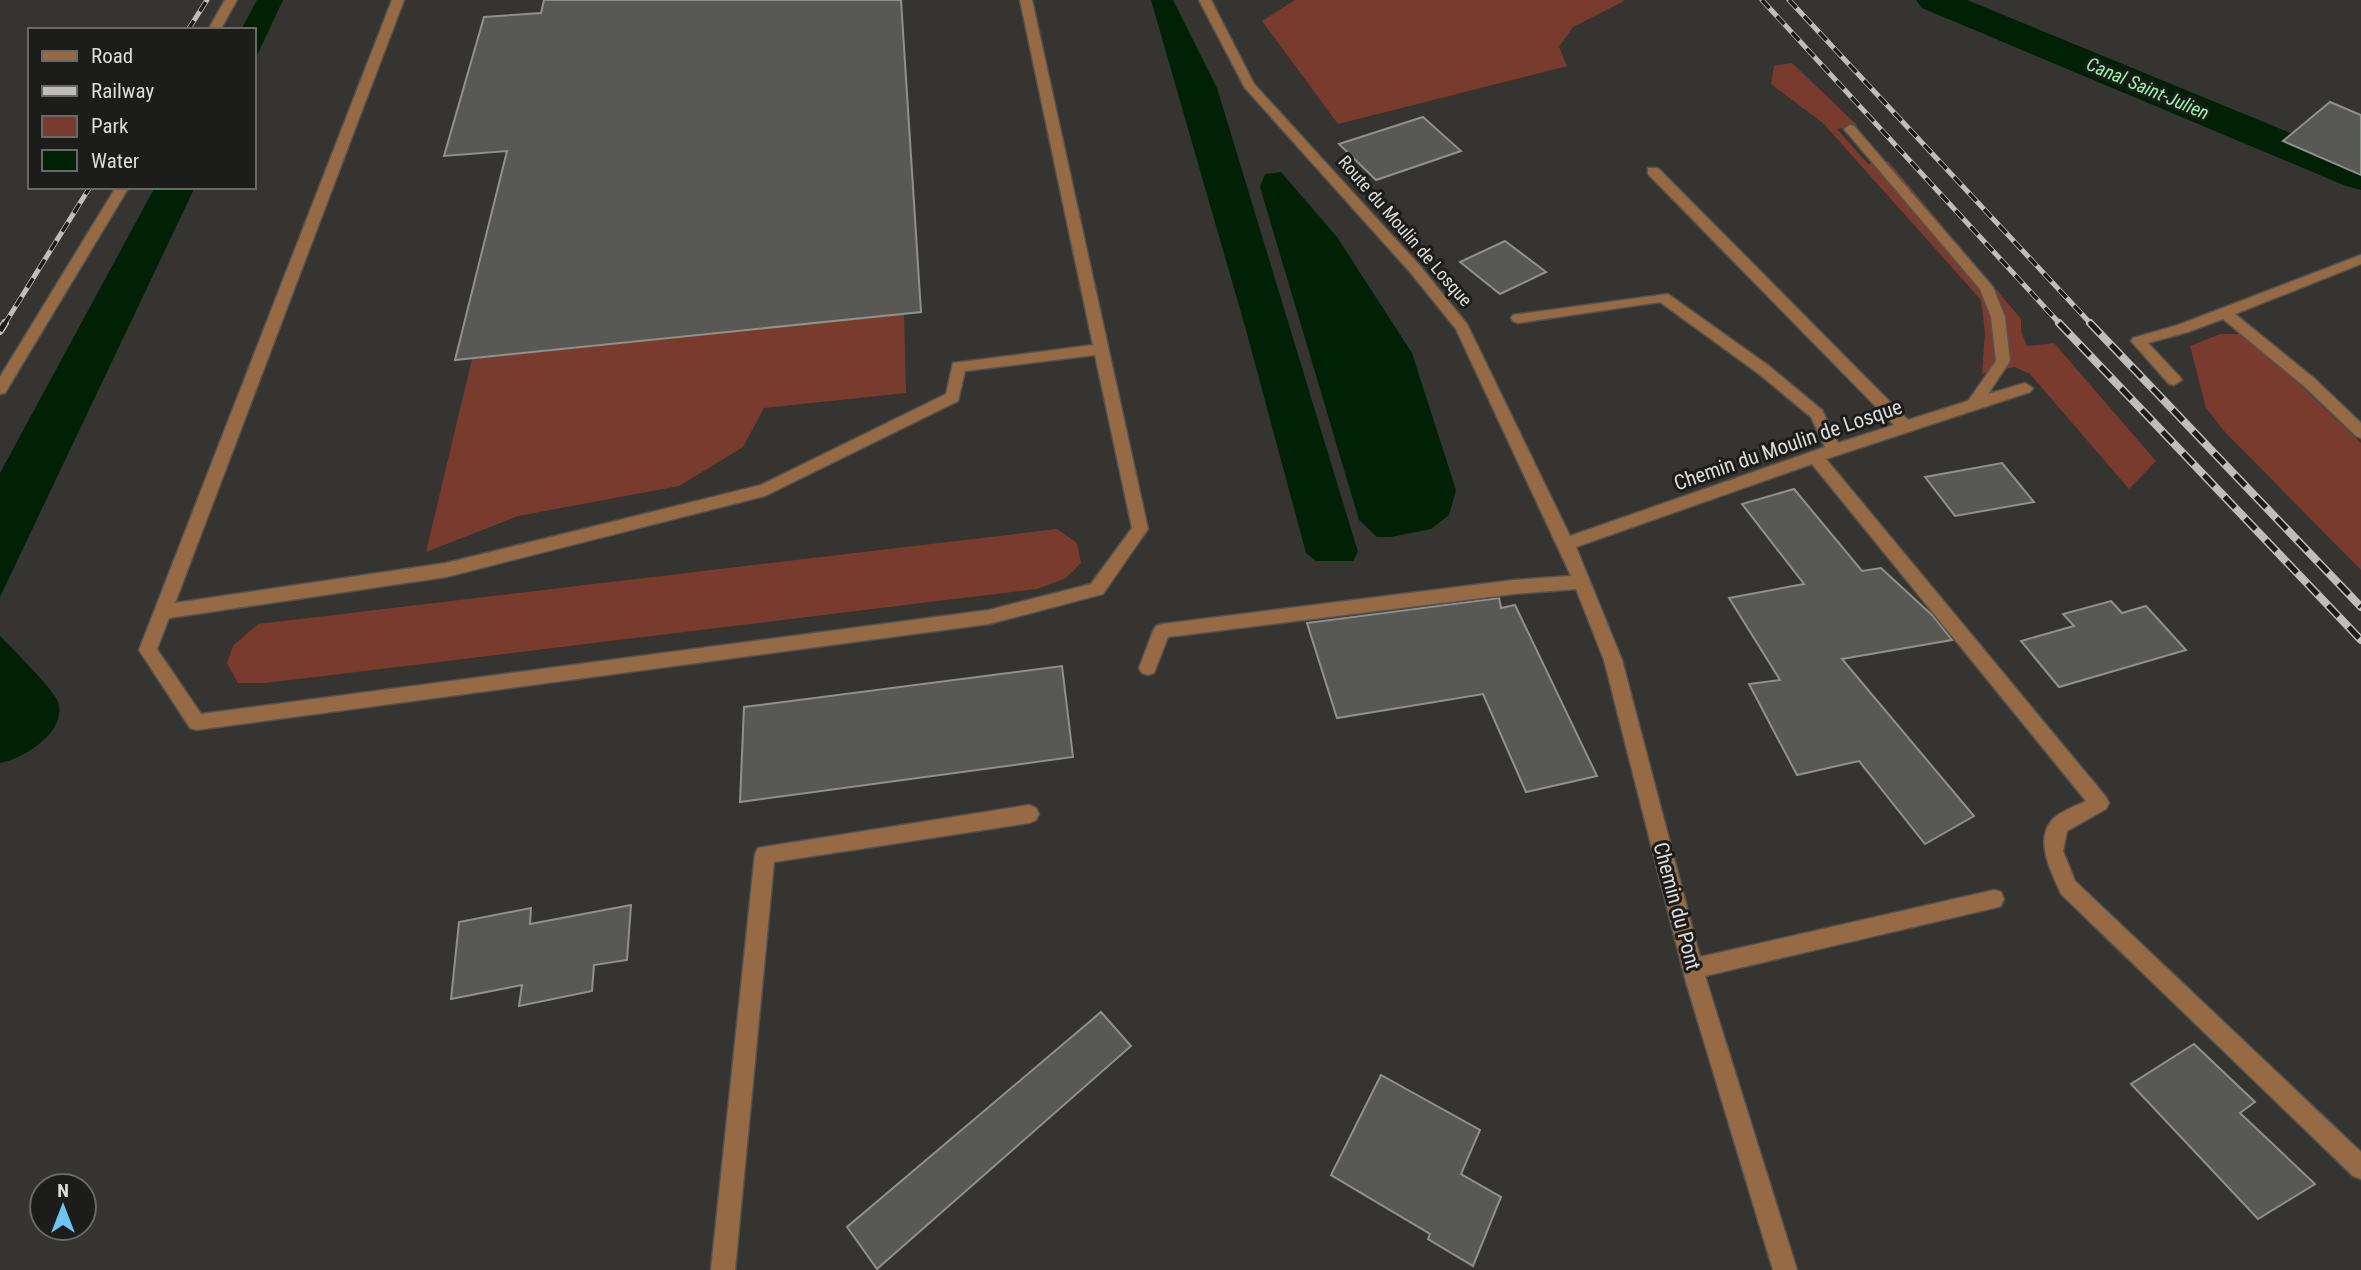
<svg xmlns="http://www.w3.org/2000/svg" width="2361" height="1270" font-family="'Roboto Condensed',sans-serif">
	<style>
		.green { fill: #7a3b2f }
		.water { fill: #002106 }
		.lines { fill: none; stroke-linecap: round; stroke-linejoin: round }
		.canal { fill: #002106; fill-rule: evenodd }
		.building { fill: #585954; stroke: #8f918b; stroke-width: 2 }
		.minor-casing { stroke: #54524e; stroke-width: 3 }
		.minor { fill: #956a44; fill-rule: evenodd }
		.rail-far1-casing { stroke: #bfbeba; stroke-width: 5 }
		.rail-casing { stroke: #bfbeba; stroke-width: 8 }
		.rail-far1 { stroke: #1c1c1a; stroke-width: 3.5; stroke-dasharray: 11; stroke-linecap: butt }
		.rail { stroke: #1c1c1a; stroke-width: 5; stroke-dasharray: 15; stroke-linecap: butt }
		.labels { text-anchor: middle; stroke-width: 6; stroke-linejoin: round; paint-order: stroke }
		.far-street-label { font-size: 18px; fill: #dddcd9; stroke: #1c1c1a }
		.far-water-label { font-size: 19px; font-style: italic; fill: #96f5a7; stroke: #1c1c1a }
		.street-label { font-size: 21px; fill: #dddcd9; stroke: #1c1c1a }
	</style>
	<rect width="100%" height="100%" fill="#363430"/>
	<!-- green -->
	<path class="green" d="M1295 0H1623L1624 1 1573 27 1559 47 1567 66 1338 124 1262 21Z
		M1792 63 1858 126 1837 129 1868 164 1888 161 2021 319V331L2027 346 2054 343 2156 461 2129 489 2030 374 2015 367 1982 374 1985 332 1981 300 1823 123 1771 84 1774 66Z
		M904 314 906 393 764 408 743 447 679 486 518 516 426 552 472 359Z
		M2220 334H2242L2274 360 2361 443V570L2225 432 2206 408 2190 346Z
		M1057 529 1077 543 1081 563 1066 578 1037 589 266 683H238L227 663 233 646 258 624Z"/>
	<!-- water -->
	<path class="water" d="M257 0H283L254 62V30H241Z
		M1151 0H1173L1217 88 1358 552 1353 561H1316L1306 553 1246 330Z
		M1281 172 1337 237 1412 353 1456 490 1449 515 1431 529 1391 537H1377L1359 520 1260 187 1265 174Z
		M155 187H195L0 597V473Z
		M0 636C10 646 55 691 58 702 68 731 24 759 0 763Z"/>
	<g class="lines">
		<!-- canal -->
		<path class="canal" d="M1916 0H1967L2361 162V190L2346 186 1922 8Z"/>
	</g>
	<!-- building -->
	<path class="building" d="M544 0H901L921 312 455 360 507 151 444 156 484 17 541 13Z
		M2330 102 2361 115V175L2283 141Z
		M1423 117 1461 151 1376 180 1339 144Z
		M1505 241 1546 272 1500 294 1460 262Z
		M2002 463 2034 502 1955 516 1925 477Z
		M1794 489 1862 571 1881 568 1933 616 1952 640 1842 659 1974 816 1925 844 1859 761 1797 775 1749 684 1780 680 1729 598 1804 584 1742 504Z
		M1499 598 1501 608 1515 605 1597 776 1526 792 1483 694 1337 718 1307 623Z
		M2111 601 2122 613 2146 606 2186 650 2059 687 2021 641 2074 626 2063 614Z
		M1062 666 1073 757 740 802 744 707Z
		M631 905 627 960 594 965 592 991 519 1006 522 985 451 999 459 922 531 908 530 924Z
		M1101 1012 1131 1046 877 1269 847 1227Z
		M2194 1044 2255 1102 2240 1113 2315 1184 2258 1219 2131 1084Z
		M1381 1075 1480 1130 1461 1174 1501 1197 1473 1266 1428 1239 1430 1234 1331 1175Z"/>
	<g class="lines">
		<defs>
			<path id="minor" d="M225 0H237L220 30H208Z
				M392 0H404L175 603 446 563 761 485 946 394 953 363 1093 345 1020 0H1032L1148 529 1103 594 989 624 196 730 190 728 139 650ZM1095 355 1132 528 1091 584 989 610 201 714 157 649 169 618 446 577 765 496 958 401 965 371Z
				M1199 0H1211L1254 84 1420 266 1467 324 1570 536 1825 447 1811 417 1759 374 1660 302 1518 323 1513 321 1511 318 1513 315 1668 294 1769 366 1822 410 1838 443 1894 425 1648 174V168H1658L1908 420 1968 401 1996 361 1991 317 1980 289 1844 129 1850 125 1854 126 1993 287 2005 317 2010 361 1988 394 2025 383 2033 388 2030 392 1826 459 2106 797 2109 803 2106 809 2067 831 2063 851 2075 881 2361 1152V1179L2353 1176 2061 894C2052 873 2034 841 2052 820 2059 812 2076 806 2086 801L1812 464 1576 547 1622 660 1700 957 1994 890 2001 892 2004 899 2001 906 1994 908 1705 976 1797 1270H1773L1686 982 1604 660 1576 589 1514 594 1168 637 1154 673 1148 675 1142 673 1139 668 1153 631 1156 626 1162 624 1514 580 1571 576 1456 329 1410 272 1245 88Z
				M116 187H129L5 393 0 394V377Z
				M2361 255V264L2235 314 2315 379 2361 423V438L2356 436 2305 387 2223 319 2188 332 2148 343 2179 376 2182 380 2174 385 2169 384 2131 341 2133 338 2178 325Z
				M1029 805 1036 808 1039 814 1036 820 1029 823 774 862 735 1270H711L755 854 758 848Z"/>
		</defs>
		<!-- minor casing -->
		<use href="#minor" class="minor-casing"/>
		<!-- minor -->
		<use href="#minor" class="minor"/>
		<defs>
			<path id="rail-far1" d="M1762 0 2061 325
				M1789 0 2092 325
				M188 30 207 0
				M4 325 90 187"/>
			<path id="rail" d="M2059 323 2361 640
				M2090 323 2361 607
				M0 331 5 323"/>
		</defs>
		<!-- rail-far1 casing -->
		<use href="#rail-far1" class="rail-far1-casing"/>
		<!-- rail casing -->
		<use href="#rail" class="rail-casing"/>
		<!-- rail-far1 -->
		<use href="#rail-far1" class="rail-far1"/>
		<!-- rail -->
		<use href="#rail" class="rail"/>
	</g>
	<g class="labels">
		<!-- far-street labels -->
		<g class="far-street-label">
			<text transform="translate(1405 231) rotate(49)" y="6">Route du Moulin de Losque</text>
		</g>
		<!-- far-water labels -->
		<g class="far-water-label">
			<text transform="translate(2148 88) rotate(23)" y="7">Canal Saint-Julien</text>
		</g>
		<!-- street labels -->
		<g class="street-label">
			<text transform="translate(1788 445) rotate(-19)" y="7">Chemin du Moulin de Losque</text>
			<text transform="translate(1677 906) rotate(75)" y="7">Chemin du Pont</text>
		</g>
	</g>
	<!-- legend -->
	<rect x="28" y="28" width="228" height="161" fill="#1c1c1a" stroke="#696966" stroke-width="2"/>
	<rect x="42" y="51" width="35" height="10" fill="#956a44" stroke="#696966" stroke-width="2"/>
	<text x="91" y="63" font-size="21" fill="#dddcd9">Road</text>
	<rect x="42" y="86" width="35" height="10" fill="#bfbeba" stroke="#696966" stroke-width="2"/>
	<text x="91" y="98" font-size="21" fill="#dddcd9">Railway</text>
	<rect x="42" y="116" width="35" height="21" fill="#7a3b2f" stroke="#696966" stroke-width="2"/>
	<text x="91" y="133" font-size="21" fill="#dddcd9">Park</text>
	<rect x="42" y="150" width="35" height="21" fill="#002106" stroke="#696966" stroke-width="2"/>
	<text x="91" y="168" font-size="21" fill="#dddcd9">Water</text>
	<!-- north arrow -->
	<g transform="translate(63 1207)"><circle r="33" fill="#1c1c1a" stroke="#696966" stroke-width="2"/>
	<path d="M0-5L12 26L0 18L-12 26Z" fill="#6fc2f4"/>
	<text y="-10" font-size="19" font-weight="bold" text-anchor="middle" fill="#dddcd9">N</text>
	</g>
</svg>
